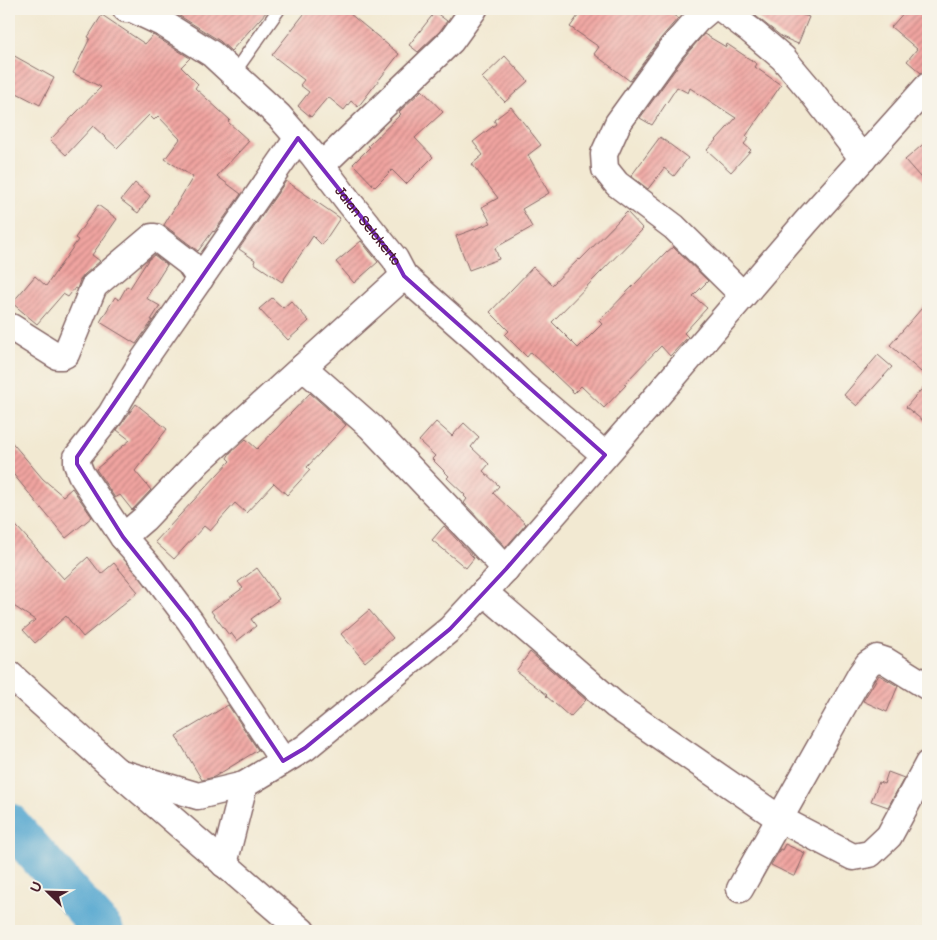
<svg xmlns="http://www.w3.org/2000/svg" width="937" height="940" font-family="'Balsamiq Sans',sans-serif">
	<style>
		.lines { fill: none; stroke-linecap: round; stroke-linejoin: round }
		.river { stroke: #55a7d0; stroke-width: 40 }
		.building { fill: url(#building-hatch) }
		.lane-casing { stroke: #856665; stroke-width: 15 }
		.street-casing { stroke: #856665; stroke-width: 29 }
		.lane { stroke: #fff; stroke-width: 12 }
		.street { stroke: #fff; stroke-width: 26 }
		.marked { fill: none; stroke: #7b2cbf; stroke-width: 4; stroke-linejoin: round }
		.labels { text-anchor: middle; stroke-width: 4.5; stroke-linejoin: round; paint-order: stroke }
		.street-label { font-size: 14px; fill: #4a1f2b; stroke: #f7f3e8 }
	</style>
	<defs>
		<pattern id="building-hatch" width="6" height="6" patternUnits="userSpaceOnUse" patternTransform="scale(1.25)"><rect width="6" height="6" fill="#f0a4a0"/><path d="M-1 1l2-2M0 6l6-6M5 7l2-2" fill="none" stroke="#c48583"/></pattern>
	</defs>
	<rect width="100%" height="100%" fill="#f7f3e8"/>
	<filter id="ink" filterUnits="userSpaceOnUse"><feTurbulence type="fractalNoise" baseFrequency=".02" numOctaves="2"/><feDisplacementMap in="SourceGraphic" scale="10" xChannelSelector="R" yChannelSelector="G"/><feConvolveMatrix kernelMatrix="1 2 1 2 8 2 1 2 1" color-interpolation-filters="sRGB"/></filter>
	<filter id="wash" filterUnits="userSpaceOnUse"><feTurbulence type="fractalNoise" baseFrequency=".0096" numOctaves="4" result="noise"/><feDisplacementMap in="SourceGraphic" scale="20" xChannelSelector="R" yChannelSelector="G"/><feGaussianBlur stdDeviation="1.12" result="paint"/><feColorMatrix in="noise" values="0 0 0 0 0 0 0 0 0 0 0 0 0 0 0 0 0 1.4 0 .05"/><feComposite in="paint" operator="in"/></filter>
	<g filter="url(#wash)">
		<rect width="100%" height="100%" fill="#f2e9d2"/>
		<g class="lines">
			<!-- river -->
			<path class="river" d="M9 823 104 931"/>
		</g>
		<g id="blocks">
			<!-- building -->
			<path class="building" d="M179 9H269L231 51 220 41 175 13Z
				M308 9H344L399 54 358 107 351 101 344 110 328 97 311 117 298 106 309 92 300 85 304 80 272 55Z
				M583 9H664L678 18 661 38 630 81 594 54 599 47 570 27Z
				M747 9H802L800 14 809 17 798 44 782 37Z
				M907 9H928V71L921 73 907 61 917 49 891 27Z
				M435 12 447 21 440 31 418 52 409 45Z
				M102 15 145 44 153 35 190 58 181 67 198 84 195 88 230 120 228 122 249 141 217 176 241 194 214 232 213 231 198 251 164 225 193 177 165 159 180 139 158 116 154 120 149 115 117 148 93 126 66 155 50 140 101 87 73 73 90 38 88 37Z
				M704 34 726 47 727 44 757 64 755 67 781 85 746 136 749 138 744 144 751 150 731 172 707 150 736 118 690 88 688 93 677 87 652 125 640 118 685 56Z
				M9 53 54 78 40 105 9 89Z
				M505 56 528 81 505 102 482 78Z
				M422 90 443 112 415 138 433 157 406 184 392 170 375 187 353 164 370 147 368 146 401 114 399 112Z
				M511 107 541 145 528 155 549 193 522 209 532 227 495 248 499 259 469 270 456 236 491 223 482 207 498 198 472 164 483 155 473 142 496 124 494 120Z
				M660 137 688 158 674 176 664 168 648 189 631 176Z
				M928 140V186L905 160Z
				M286 181 340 218 322 245 313 236 282 282 254 263 255 260 239 249Z
				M135 183 150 196 138 213 121 200Z
				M98 205 117 219 92 255 100 261 84 275 80 280 77 289 75 288 68 297 63 294 37 324 12 303 35 276 46 286 78 240 75 238Z
				M627 212 643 229 552 322 578 348 602 324 599 321 667 251V252L673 247 708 281 693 296 707 308 684 333 688 337 670 356 661 346 624 384 626 385 604 408 581 386 574 393 531 352 527 357 505 335 509 331 490 312 533 267 552 285 579 259 580 260Z
				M361 241 378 262 354 283 336 262Z
				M154 255 167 265 146 298 160 306 151 320H153L136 344 100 322 115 297 119 300 127 286 130 288 148 260Z
				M272 298 283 308 291 301 309 321 288 340 259 309Z
				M928 301V378L890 345Z
				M878 355 892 367 857 406 844 395Z
				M928 382V425L906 407Z
				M310 393 346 425 307 467 310 470 287 495 274 483 246 513 235 503 210 531 204 526 174 559 155 542 230 461 227 458 230 453 246 439 257 449Z
				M136 404 167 429 135 471 151 490 132 510 120 495 115 498 96 469 130 440 117 430Z
				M436 422 452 436 464 423 479 437 471 447 489 464 483 471 499 486 493 493 526 524 506 547 464 503 467 499 464 496 465 495 447 478 449 476 432 459 435 456 419 441Z
				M9 439 43 479 63 496 72 488 92 517 66 538 9 469Z
				M9 518 64 579 88 557 101 574 114 563 138 592 83 637 66 616 35 643 23 630 35 620 9 603Z
				M444 526 474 558 466 568 432 540Z
				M257 568 279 599 251 619 256 626 237 641 231 633 229 635 211 611 243 588 238 582Z
				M369 610 393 638 365 662 341 634Z
				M530 652 586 700 570 717 546 696 547 695 516 671Z
				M879 675 898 686 887 712 863 701Z
				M228 705 258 750 214 777 202 780 176 736Z
				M888 772 904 778 888 807 871 801 879 782 884 784Z
				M785 844 805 853 795 876H793L771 865 780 849 782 850Z"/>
		</g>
	</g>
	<g filter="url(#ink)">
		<use href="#blocks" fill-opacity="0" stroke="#856665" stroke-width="1"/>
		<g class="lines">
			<defs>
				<path id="lane" d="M233 74 279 9"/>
				<g id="street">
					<path id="s1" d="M126 9H132L164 24 212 54 279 116 313 155 349 202 395 259 404 276 480 343 524 386 605 455"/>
					<path d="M710 9 697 20 673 47 618 123 604 154 605 169 617 184 674 227 743 295"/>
					<path d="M722 9 750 30 783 58 810 90 863 159"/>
					<path d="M321 166 451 41 474 9"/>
					<path d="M11 327 57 356H62L66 354 94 286 152 237H155L189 263 200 279"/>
					<path d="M303 367 404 276"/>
					<path d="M123 537 81 474 77 464V457L111 414 142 362 298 138"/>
					<path d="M484 592 615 705 780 819 853 857 870 854 889 836 928 764"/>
					<path d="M9 674 118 772 302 931"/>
					<path d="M283 761 190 621 151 569 123 537 144 519 199 461 303 367 371 427 506 569"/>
					<path d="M118 772 198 796 244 785 305 748 450 629 513 561 651 403 807 221 928 86"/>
					<path d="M224 864 244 785"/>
					<path d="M740 889 861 674 868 664 877 658 886 661 928 687"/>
				</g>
			</defs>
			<!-- lane casing -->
			<use href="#lane" class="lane-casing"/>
			<!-- street casing -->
			<use href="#street" class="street-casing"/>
			<!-- lane -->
			<use href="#lane" class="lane"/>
			<!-- street -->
			<use href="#street" class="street"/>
		</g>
	</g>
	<!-- marked area -->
	<path class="marked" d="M298 138 395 259 404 276 605 455 506 569 450 629 305 748 283 761 190 621 123 537 77 464V457Z"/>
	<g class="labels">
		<!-- street labels -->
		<g class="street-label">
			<text dy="5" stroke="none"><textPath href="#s1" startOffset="331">Jalan Selokerto</textPath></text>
		</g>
	</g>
	<!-- margin -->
	<rect width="937" height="940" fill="none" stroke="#f7f3e8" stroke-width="30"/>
	<!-- north arrow -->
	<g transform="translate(48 892) rotate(293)" stroke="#f7f3e8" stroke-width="4" paint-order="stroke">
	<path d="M0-4L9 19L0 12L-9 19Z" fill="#4a1f2b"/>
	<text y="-8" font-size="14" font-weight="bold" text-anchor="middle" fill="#4a1f2b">U</text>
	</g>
</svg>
